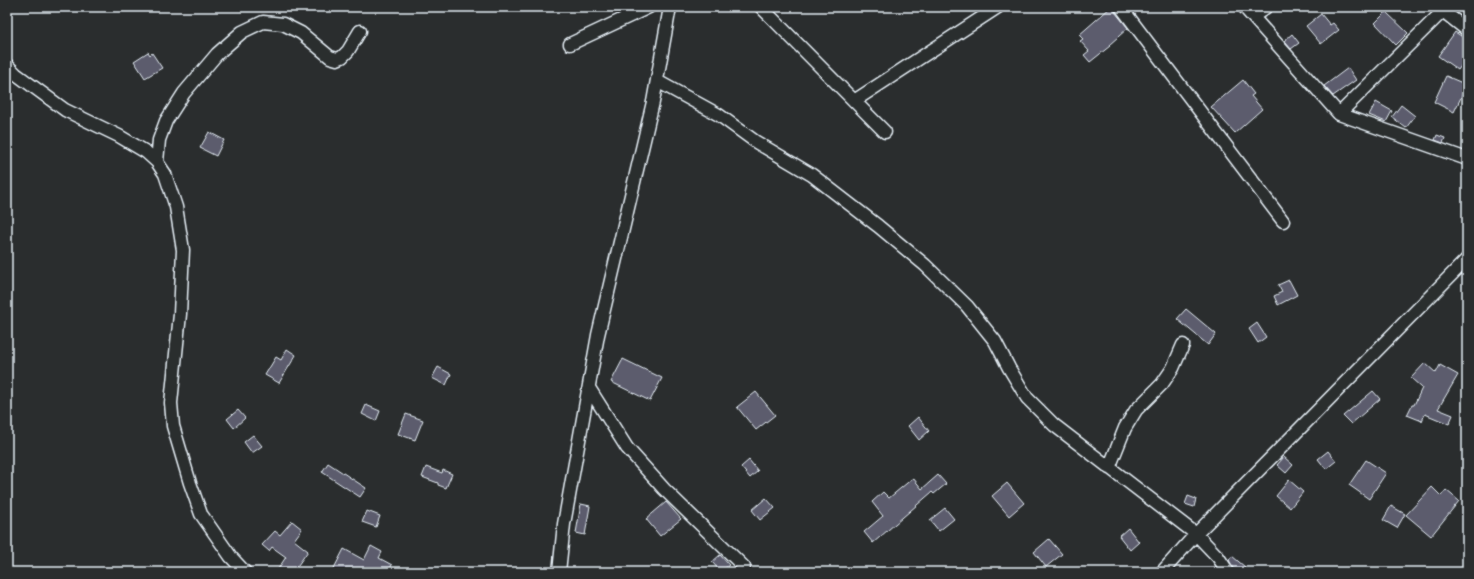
<svg xmlns="http://www.w3.org/2000/svg" width="1474" height="579" font-family="'Patrick Hand',sans-serif">
	<style>
		.building { fill: #5c5b6d; stroke: #e8f1f8 }
		.lines { fill: none; stroke-linecap: round; stroke-linejoin: round }
		.street-casing { stroke: #e8f1f8; stroke-width: 15 }
		.street { stroke: #2a2d2e; stroke-width: 12 }
	</style>
	<rect width="100%" height="100%" fill="#2a2d2e"/>
	<filter id="ink" filterUnits="userSpaceOnUse"><feTurbulence type="fractalNoise" baseFrequency=".025" numOctaves="2"/><feDisplacementMap in="SourceGraphic" scale="8" xChannelSelector="R" yChannelSelector="G"/><feConvolveMatrix kernelMatrix="1 2 1 2 8 2 1 2 1" color-interpolation-filters="sRGB"/></filter>
	<g filter="url(#ink)">
		<!-- building -->
		<path class="building" d="M1111 7H1114L1115 12 1128 28 1109 45 1110 46 1090 62 1084 55 1089 51 1080 41 1083 39 1079 35Z
			M1386 12 1408 33 1396 45 1375 23Z
			M1321 14 1330 25 1333 23 1339 30 1321 44 1306 26Z
			M1455 32 1467 40V58L1458 70 1438 56Z
			M1292 34 1299 43 1291 49 1284 41Z
			M148 52 150 55 152 53 162 68 145 78 134 61Z
			M1348 68 1356 80 1333 96 1324 86Z
			M1446 76 1467 85 1454 112 1434 102Z
			M1243 80 1254 94 1251 96 1262 109 1235 133 1211 107Z
			M1376 102 1392 111 1386 122 1369 115Z
			M1401 105 1415 116 1406 128 1392 117Z
			M209 132 224 140 216 156 200 148Z
			M1437 135 1445 138 1443 143 1435 140Z
			M1289 280 1297 295 1278 305 1274 296 1282 292 1278 285Z
			M1186 309 1216 334 1208 345 1177 319Z
			M1257 323 1266 337 1258 343 1249 329Z
			M287 349 296 355 279 383 265 375 276 357 281 360Z
			M623 359 662 378 650 401 611 382Z
			M1425 363 1436 373 1440 365 1458 375 1438 409 1453 415 1449 424 1425 414 1422 421 1407 415 1412 405H1414L1422 388 1411 378Z
			M438 367 451 374 446 385 432 378Z
			M1373 391 1380 399 1351 424 1343 416Z
			M756 392 775 415 756 430 737 407Z
			M366 405 380 411 376 421 362 414Z
			M238 410 245 418 234 428 227 419Z
			M406 414 423 420 415 440 398 434Z
			M918 417 929 431 919 440 908 426Z
			M253 435 262 446 252 453 244 442Z
			M1328 451 1336 461 1326 469 1318 459Z
			M1284 457 1293 465 1286 473 1277 465Z
			M749 460 758 471 750 478 741 467Z
			M1366 460 1386 473 1369 499 1349 485Z
			M328 463 366 488 360 497 322 472Z
			M426 467 442 473 443 470 452 474 446 488 438 485V483L422 477Z
			M938 475 946 484 934 494 932 492 873 543 864 532 883 516 872 502 883 492 889 498 913 478 922 489Z
			M1289 480 1303 492 1290 508 1276 496Z
			M1007 483 1024 503 1009 516 992 496Z
			M1432 487 1441 496 1446 490 1459 501 1431 536 1406 515Z
			M1188 496 1196 499 1194 507 1185 504Z
			M766 498 775 508 760 520 752 510Z
			M666 502 681 519 660 536 646 519Z
			M581 504 590 506 585 535 576 533Z
			M1391 506 1405 514 1397 528 1383 520Z
			M945 508 954 519 939 531 930 520Z
			M367 511 380 516 376 527 362 522Z
			M292 521 302 529 294 540 308 551 293 572H276L286 557 272 547 269 551 262 545 275 531 280 535Z
			M1128 528 1139 542 1130 550 1119 536Z
			M1049 539 1062 554 1046 567 1034 552Z
			M371 546 382 552 379 558 392 565 388 572H332L344 549 364 560Z
			M720 555 729 565 721 572 712 562Z
			M1232 556 1245 567 1241 572H1235L1229 560Z"/>
		<g class="lines">
			<defs>
				<path id="street" d="M761 7 885 132
					M1121 7 1283 221
					M1244 7 1339 114 1467 159
					M1438 7 1467 30
					M1253 17 1266 7
					M570 44 649 7
					M7 65 16 74 65 110 119 136 146 152 157 162 165 174 176 207 183 250 180 314 171 403 173 426 190 483 201 514 231 557 245 572
					M657 81 719 115 756 142 812 175 878 226 925 265 967 306 995 341 1009 368 1027 398 1054 425 1196 534 1218 557 1228 572
					M854 101 998 7
					M1339 114 1447 7
					M157 162 159 140 166 121 184 93 217 54 242 32 263 22 283 24 301 33 330 57 337 59 342 57 348 51 360 31
					M589 388 627 448 664 489 744 567
					M1109 468 1125 428 1136 410 1162 384 1173 368 1183 345
					M559 572 564 524 598 335 653 102 670 7
					M1162 572 1196 534 1467 259"/>
			</defs>
			<!-- street casing -->
			<use href="#street" class="street-casing"/>
			<!-- street -->
			<use href="#street" class="street"/>
		</g>
	</g>
	<!-- margin -->
	<rect width="1474" height="579" fill="none" stroke="#2a2d2e" stroke-width="24"/>
	<rect x="12" y="12" width="1450" height="555" fill="none" stroke="#e8f1f8" stroke-width="1.5" filter="url(#ink)"/>
</svg>
